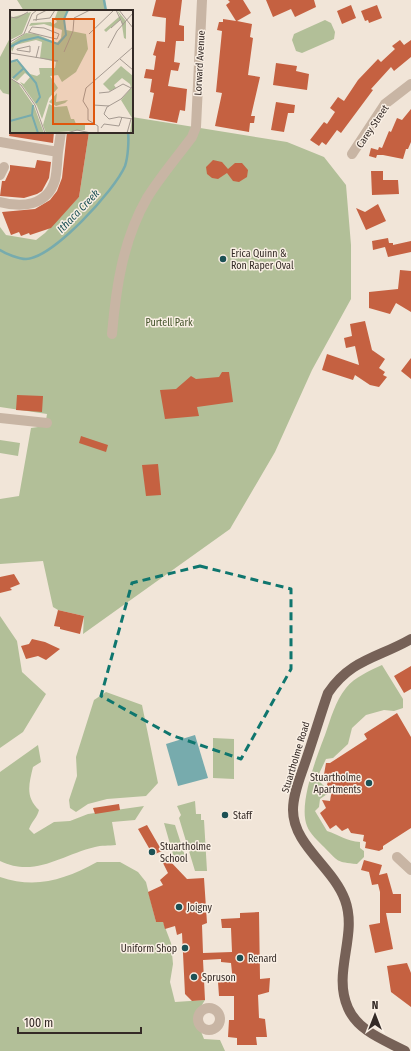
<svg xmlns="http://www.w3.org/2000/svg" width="411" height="1051" font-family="'Fira Sans Condensed',sans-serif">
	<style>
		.green { fill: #b2bf98 }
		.water { fill: #77abad }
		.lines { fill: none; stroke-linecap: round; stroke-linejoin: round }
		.stream { stroke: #77abad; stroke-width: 2.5 }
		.building { fill: #c56141 }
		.minor { stroke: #c8b5a4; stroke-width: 10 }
		.major { stroke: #766157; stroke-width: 10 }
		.marked { fill: none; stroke: #0f766e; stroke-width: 3; stroke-dasharray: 8 5; stroke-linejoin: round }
		.poi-dot { fill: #1c5155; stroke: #f9efe4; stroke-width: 1.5 }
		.labels { text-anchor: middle; stroke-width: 3; stroke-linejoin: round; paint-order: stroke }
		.street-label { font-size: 10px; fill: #342a26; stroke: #f9efe4 }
		.poi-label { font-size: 10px; fill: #342a26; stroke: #f9efe4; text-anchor: start }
		.park-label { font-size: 10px; fill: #43522a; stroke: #f9efe4 }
		.water-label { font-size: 11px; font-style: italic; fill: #1c5155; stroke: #f9efe4 }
		.inset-river { fill: none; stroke: #77abad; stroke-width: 2 }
		.inset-road { fill: none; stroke: #a59a91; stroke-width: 1 }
		.view { fill: #df570d; fill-opacity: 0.15; stroke: #df570d; stroke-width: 2 }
		.inset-edge { fill: none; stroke: #342a26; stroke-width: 2 }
	</style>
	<rect width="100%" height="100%" fill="#f1e5d8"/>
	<!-- green -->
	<path class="green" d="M17 0H104L106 11H24Z
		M325 20 331 23 335 32 334 39 302 53 296 51 292 40 294 34Z
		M11 36V95L3 93 0 89V57Z
		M132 117 287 142 324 157 346 185 351 245V299L312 370 275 452 230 529 83 634 84 616 58 610 53 607 43 561 0 564V499L19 496 31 428 45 426 47 414 0 407V227L6 235 36 240 45 233 79 197 89 132H132Z
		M0 440 20 443 18 456 0 453Z
		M0 616 17 641 22 672 46 694 23 732 0 748Z
		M382 665 403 699V708L394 711 384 710 366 715 352 728 348 744 333 758 326 759 318 776 321 783 330 792 320 799 319 807 315 811 327 831C339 835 347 841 360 842V848L364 851V857L357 864C336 862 339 862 324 847 318 841 310 834 307 826 298 804 317 756 325 735 331 718 335 702 346 688 355 677 369 671 382 665Z
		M106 692 142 705 158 783 146 796 107 799 88 804 76 812 70 808 69 800 77 776 76 757 94 700Z
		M213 738 234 739V779L213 778Z
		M38 745 41 762 33 767C29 784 25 797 39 810 37 818 32 821 29 829L34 834 54 822 70 821 88 814 144 806 135 820 112 822 116 845C109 846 101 845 95 847 61 855 35 878 0 861V772Z
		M195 801 196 814H201V820H204L207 871H195L179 818 181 815 177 806Z
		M164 823 175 825 185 856 174 858Z
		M97 862H120L138 872 146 882 156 922H163L171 943 173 964 170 982 175 1002 205 1000 200 1008 196 1019 204 1039 220 1040 225 1051H0V877C36 889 64 880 97 862Z"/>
	<!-- water -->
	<path class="water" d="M195 735 208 778 178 786 166 744Z"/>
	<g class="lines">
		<!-- stream -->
		<path class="stream" d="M104 0 106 11
			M0 250C6 254 19 259 26 259 53 258 115 190 125 166 128 157 129 141 128 132"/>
	</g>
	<!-- building -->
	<path class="building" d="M156 0H182L179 25 184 26V41H176L174 62 180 63 178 71 171 70 168 86 187 89 185 111 180 110 177 123 149 118 154 93 150 92 152 79 144 78 146 69 154 70 156 56 153 55 157 41 165 42 166 18 152 16Z
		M228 0H243L251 13 237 21 252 24 250 37 253 38 248 75 260 77 251 116H255L254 123H250L249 132 215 126 222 93 216 92 222 31 217 30 219 22H223V19L236 21 226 5 230 2Z
		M266 0H314L316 7 295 17 291 9 273 17Z
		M351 5 356 18 342 24 337 11Z
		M377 5 382 18 369 23 368 20 365 21 361 11Z
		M400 40 404 45 411 40V57L394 71 391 67 371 89 373 90 341 133 337 130 326 145 322 142 319 146 310 140 324 122 327 124 335 112 330 108 338 97 344 101 358 80 378 59 381 62 395 49 392 46Z
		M276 63 297 66 296 71 309 74 307 90 273 85Z
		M276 102 295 105 294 113H288L284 132 271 130Z
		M411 109V142L408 149H406L403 159 383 155H377L376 158 369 156 371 148 378 150 379 147 382 148 389 131 391 132 397 118 402 120Z
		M10 132H54L53 143 9 136Z
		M67 132H89L79 197 51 228 30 235 29 233 21 236 19 232 11 235 2 212 35 209 50 200 57 191 62 178Z
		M37 160 51 162 49 178 42 191 37 194 24 198 0 196 2 181H5L10 170V165L35 168Z
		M213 160 222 162 228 169 235 163H242L248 170 247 177 239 182 233 181 227 173 218 179 212 178 207 174 206 167Z
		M371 171H383V180H398L399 194 372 195Z
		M378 204 386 221 366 230 356 208 365 212Z
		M388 238 389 243H393V245L411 241V252L388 257 385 247 373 250 372 241Z
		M400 270 411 271V312L396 303 390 314 369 308V292L398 289Z
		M365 321 372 350 385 359 379 368 385 372 383 375 387 377 379 387 370 385 355 375 353 380 322 370 327 354 359 365 355 346 346 348 344 338 352 336 350 324Z
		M411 358V379L401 371Z
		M222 372H229L233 402 197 407 199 416 165 419 160 390 176 389 191 376 196 379 219 377Z
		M17 395 43 396 42 412 16 410Z
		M81 436 108 445 106 452 79 443Z
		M158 464 161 495 146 496 142 465Z
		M14 574 20 584 10 588 12 590 0 593V577Z
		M58 610 84 616 80 634 60 629V627L54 626Z
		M32 639 45 642 60 649 46 660 38 656 26 659 21 646 29 644Z
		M411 666V689L404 693 394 676Z
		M397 713 411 737V828L383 846V849L379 851 365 848 366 842 363 841 364 835 351 833 348 828 342 831 336 825 330 829 320 813 326 808 322 800 330 801 332 789 327 785 328 781 323 780 326 763H330L367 739 364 734Z
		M119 804 120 810 95 814 93 808Z
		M147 825 162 851 153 855 138 829Z
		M168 859 187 879 204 878 207 923 202 925 203 953 232 952 231 928H222L221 919 240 918V913L259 912 260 979 270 978 269 992 258 995 259 1018 265 1019 267 1037H256L257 1045H237V1038L228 1037 229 1020H234V996H219L218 982H233L231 963 221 962V959L203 960 205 1000 192 1001 185 994 182 933 177 935 175 926 165 929 163 922H156L148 892 163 885 160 880 168 873 163 863Z
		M364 860 382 865 379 875 387 873 393 894H401V913H386L393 949 375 953 369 925 380 923V892L378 884 372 885 369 872 361 870Z
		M407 963 411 973V1007L391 992 387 966Z"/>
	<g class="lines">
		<!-- minor -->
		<path class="minor" d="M0 142 58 152C57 161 57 172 55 180 47 206 22 208 0 202
			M58 152 61 132
			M352 154 385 104 411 84
			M0 175 4 167
			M112 334C116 287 123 240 147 198 160 177 177 157 192 137L196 127 202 0
			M0 418 47 423
			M397 857 411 870
			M198 1019a11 11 0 1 1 22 0a11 11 0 1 1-22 0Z"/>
		<!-- major -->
		<path class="major" d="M405 1051C384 1040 358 1031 348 1008 332 972 358 936 345 900 333 867 293 845 293 810 293 794 300 778 305 763 313 740 320 716 328 693 351 659 378 658 411 639"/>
	</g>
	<!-- marked area -->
	<path class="marked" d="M200 566 291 589V669L241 759 171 735 101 696 132 583Z"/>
	<!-- markers -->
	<g class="poi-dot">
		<circle cx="223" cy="259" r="4"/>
		<circle cx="369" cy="783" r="4"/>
		<circle cx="225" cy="815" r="4"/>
		<circle cx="152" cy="852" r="4"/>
		<circle cx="179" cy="907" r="4"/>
		<circle cx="185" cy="948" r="4"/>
		<circle cx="240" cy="958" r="4"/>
		<circle cx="194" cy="977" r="4"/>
	</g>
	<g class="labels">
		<!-- street labels -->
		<g class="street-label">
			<text transform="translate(199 63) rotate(-87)" y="4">Lorward Avenue</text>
			<text transform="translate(372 126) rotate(-56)" y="4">Carey Street</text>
			<text transform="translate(295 757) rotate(-73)" y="4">Stuartholme Road</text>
		</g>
		<!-- poi labels -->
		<g class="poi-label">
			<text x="231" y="257">Erica Quinn &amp;<tspan x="231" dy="12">Ron Raper Oval</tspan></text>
			<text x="361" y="781" text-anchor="end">Stuartholme<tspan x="361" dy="12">Apartments</tspan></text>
			<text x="233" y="819">Staff</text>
			<text x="160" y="850">Stuartholme<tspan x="160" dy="12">School</tspan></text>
			<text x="187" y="911">Joigny</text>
			<text x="177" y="952" text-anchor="end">Uniform Shop</text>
			<text x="248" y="962">Renard</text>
			<text x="202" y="981">Spruson</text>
		</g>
		<!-- park labels -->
		<g class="park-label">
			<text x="169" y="326">Purtell Park</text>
		</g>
		<!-- water labels -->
		<g class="water-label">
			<text transform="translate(78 211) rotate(-46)" y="4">Ithaca Creek</text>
		</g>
	</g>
	<!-- overview -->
	<g transform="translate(10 10)">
		<rect width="123" height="123" fill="#f1e5d8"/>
		<path d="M48 0H58L54 9 56 20 76 24 78 39 66 62 52 72 48 65 40 66 48 78 39 88 32 109 27 96 10 72 14 74 20 67 15 63 7 71 0 67V52L5 50 20 64 27 66 30 64 29 58H45L46 52 30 48 32 32 26 30 5 35 2 42 0 34 16 23 26 24 47 33 51 28 52 20 34 14 19 16 21 13 41 12 43 15 47 12 45 8ZM107 0 116 11V29L114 28 111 9 96 22 94 20 110 6ZM21 2 12 24 0 30V8ZM111 56 123 66V123H120L122 108 111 90 121 78 120 74 112 68 104 75 106 78 100 81 93 74ZM0 68 8 73 24 96 34 123H0ZM47 83 46 92 58 90 55 93 46 96 39 92ZM39 94 45 97 57 96 61 109H64L66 114H75V120L36 123 33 115Z" fill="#b2bf98"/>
		<path class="inset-river" d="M0 37 11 31 28 27 48 34 56 25 54 9 58 0M0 52 7 50 26 73 30 87 26 93M3 68 14 58M23 95 22 105 28 123M0 111 22 105"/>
		<path class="inset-road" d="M106 0 113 15M109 0 123 18M0 7 7 8 18 2M23 10 40 8 45 0M26 11 27 5 37 0M101 18 111 9M18 22 42 28 44 26M19 22 22 17 34 18 49 24 47 29 42 28M79 24 104 0M0 32 14 24 22 4 27 0M20 36V42L7 40V39ZM98 38 107 21 123 3M54 42 63 21 64 8 80 0M0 43 48 51M26 48 29 36M110 49 123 60M0 68 11 75 25 95 35 123M123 76 111 89 97 97 94 104 99 109 109 107 123 109M89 83 99 82 113 74 121 78M83 95 99 96M91 118 94 114 109 116 112 107M57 123 67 120 81 123M88 123V116L78 110V99L73 91 76 78 123 37M117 123 121 109"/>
		<path class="view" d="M43 9H84V114H43Z"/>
		<rect width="123" height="123" class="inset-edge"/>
	</g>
	<!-- north arrow -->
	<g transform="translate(375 1015)" stroke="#f9efe4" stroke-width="3" paint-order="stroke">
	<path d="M0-3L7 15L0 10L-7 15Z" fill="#342a26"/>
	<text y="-6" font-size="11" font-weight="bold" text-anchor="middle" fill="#342a26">N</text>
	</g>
	<!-- scale -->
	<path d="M18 1027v6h123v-6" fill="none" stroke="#342a26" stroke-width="2"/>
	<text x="24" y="1027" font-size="12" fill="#342a26" stroke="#f9efe4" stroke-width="3" paint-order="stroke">100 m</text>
</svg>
